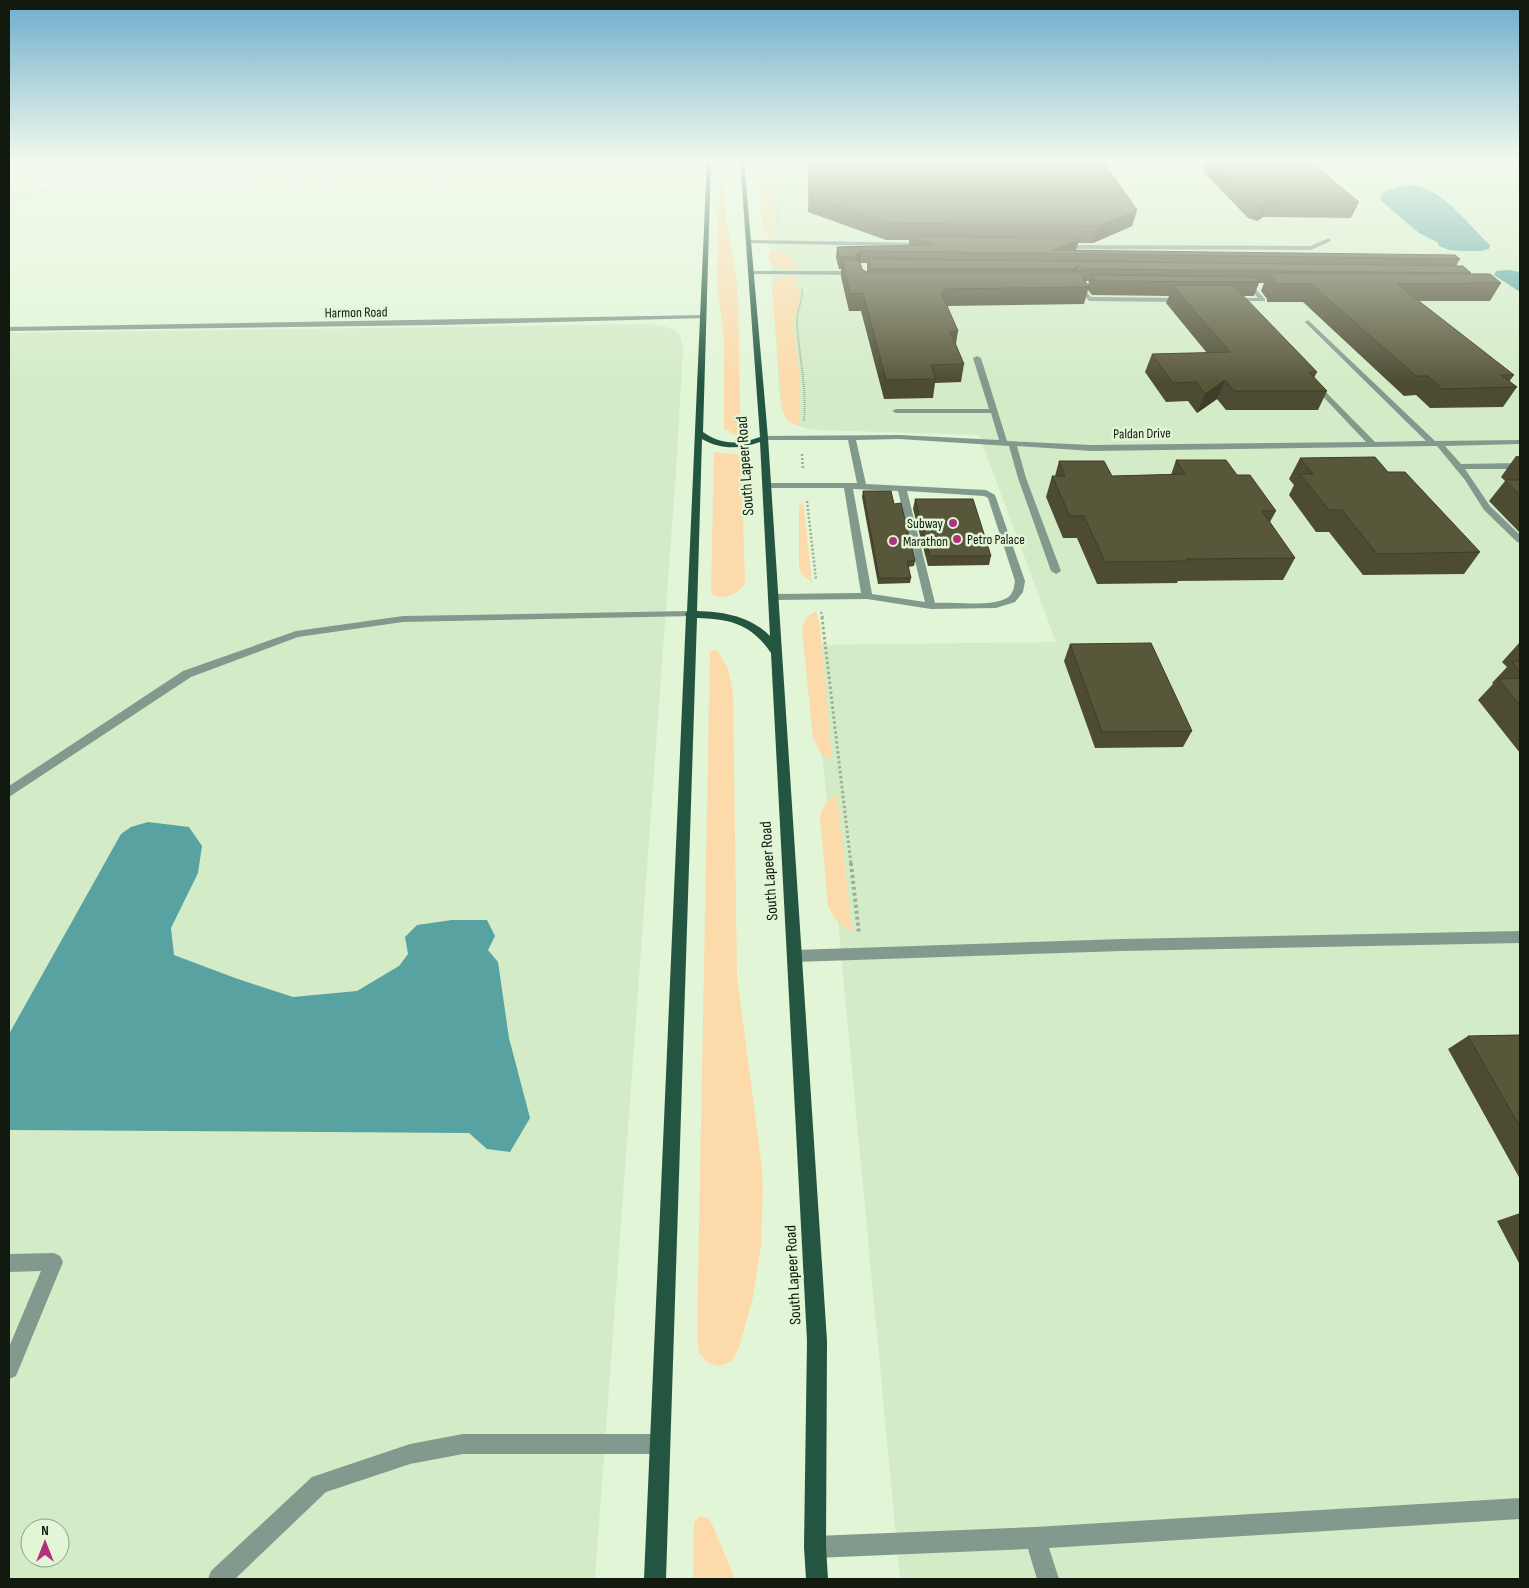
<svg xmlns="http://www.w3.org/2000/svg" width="1529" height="1588" font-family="'Sofia Sans Condensed',sans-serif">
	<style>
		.built { fill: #d4ebc7; fill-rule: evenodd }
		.green { fill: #fcdaaa }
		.water { fill: #58a3a1 }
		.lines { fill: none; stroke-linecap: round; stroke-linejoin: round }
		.path-far4 { stroke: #9ead96; stroke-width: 1; stroke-dasharray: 1 1; stroke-linecap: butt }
		.path-far3 { stroke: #9ead96; stroke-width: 2; stroke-dasharray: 1 1; stroke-linecap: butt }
		.path-far2 { stroke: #9ead96; stroke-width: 2.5; stroke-dasharray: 2 2; stroke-linecap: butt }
		.path-far1 { stroke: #9ead96; stroke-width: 3; stroke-dasharray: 2.5 2.5; stroke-linecap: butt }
		.path { stroke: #9ead96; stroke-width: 4; stroke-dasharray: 3 3; stroke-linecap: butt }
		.minor { fill: #819a8d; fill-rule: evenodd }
		.major { fill: #245541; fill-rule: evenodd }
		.wall { fill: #4d4b32; fill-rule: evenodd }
		.shaded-wall { fill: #3e3d29 }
		.building { fill: #59573a; stroke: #3e3d29 }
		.poi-dot { fill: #b1317e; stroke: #e2f5d7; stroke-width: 2 }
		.labels { text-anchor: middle; stroke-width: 5; stroke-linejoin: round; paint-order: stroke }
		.far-street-label { font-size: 14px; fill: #12190e; stroke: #e2f5d7 }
		.far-poi-label { font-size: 14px; fill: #12190e; stroke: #e2f5d7; text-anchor: start }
		.street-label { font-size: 16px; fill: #12190e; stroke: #e2f5d7 }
	</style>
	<rect width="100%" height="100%" fill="#e2f5d7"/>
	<!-- built -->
	<path class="built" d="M757 160H1520V1579H900L812 645 1056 642 979 435 817 430 802 427 791 421 782 410 779 392 771 254 761 208Z
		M642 324 660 325 673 329 680 335 683 347 676 472 595 1579H9V333ZM30 1528H60V1558H30Z"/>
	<!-- green -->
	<path class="green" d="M756 160H768L775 221 771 230 775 237 767 234 763 230Z
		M724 162 726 217 736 274 738 299 740 414 737 435 731 434 729 430H724V337L717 285 719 163Z
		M777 249 790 256 797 269H782L772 265 768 256 769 252Z
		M795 277 800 299 793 320 799 371 800 413 798 426 787 420 783 412 772 292 773 282 781 278Z
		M716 452 741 455 745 583C739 594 722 601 711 594L714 453Z
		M803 501 812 583 801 573 799 567V507Z
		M816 611 820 627 832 760 822 755 813 738 802 630C804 619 807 616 816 611Z
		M712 650 718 651 728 669 733 693 737 976 761 1161 763 1186 761 1246 753 1297 739 1348 731 1362 719 1366 708 1363 699 1353 697 1336 710 652Z
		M837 795 852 932C839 925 834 919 828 906L820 817C822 806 827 801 837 795Z
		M701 1516 708 1518 712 1524 735 1579H693L694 1522Z"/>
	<!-- water -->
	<path class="water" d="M1412 185C1445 190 1467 224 1490 245L1489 249 1481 251H1461L1449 250 1439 246 1437 242 1419 233 1380 200 1382 193 1398 187Z
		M1509 270 1520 272V292L1494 275 1496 271Z
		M148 822 189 827 202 846 198 873 171 928 174 955 235 978 293 997 357 991 399 966 408 954 405 937 417 925 452 920H487L495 936 488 950 498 962 509 1038 530 1118 510 1152 487 1149 469 1133 9 1130V1034L121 834 131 827Z"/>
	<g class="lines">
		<!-- path-far4 -->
		<path class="path-far4" d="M771 160 778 219 776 226
			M9 200 48 190 78 186 361 182 497 171 512 163 513 160"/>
		<!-- path-far3 -->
		<path class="path-far3" d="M802 289C803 301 796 312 797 323 799 356 807 388 804 421"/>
		<!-- path-far2 -->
		<path class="path-far2" d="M802 454 803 470
			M807 501 816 579
			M821 612 823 618"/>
		<!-- path-far1 -->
		<path class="path-far1" d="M822 617 851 864"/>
		<!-- path -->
		<path class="path" d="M851 863 859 934"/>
		<!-- minor -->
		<path class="minor" d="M1130 161 1182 162 1180 163Z
			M1329 238 1331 241 1311 250 1060 249 1057 247 1060 245 1310 246Z
			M750 240 925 243 928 245 925 247 748 243Z
			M752 271H857L860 273 857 275 750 274V272Z
			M1077 281 1091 297 1184 298 1187 300 1184 302 1089 301 1074 283Z
			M1251 284 1265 299V301H1230V299L1232 298H1258L1248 286Z
			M704 315 706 316V318L439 325 9 331V327Z
			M1308 320 1435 441 1520 440V444L1445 446 1461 464 1520 463V469H1465L1490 506 1520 535V543L1517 542 1484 510 1465 480 1437 446 1092 451 1017 446 1026 478 1061 571 1056 574 1051 571 1018 478 1009 446 899 439 856 440 866 484 986 490 995 495 1025 581 1023 592 1015 602 996 608 931 609 867 599 774 600 769 597 774 594 861 593 844 488H767L763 485 764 483H857L848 440H764L760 438 761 436 899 435 999 440 991 413H896L892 411 896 409H989L973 358 977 356 981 358 1007 441 1092 445 1366 442 1313 386 1312 384 1316 382 1375 442 1426 441 1306 323 1305 322ZM853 489 898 491 925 602 872 594ZM907 491 984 496 988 498 1015 581C1014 588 1013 594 1007 598 992 607 953 602 935 603Z
			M690 611 695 614 694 616 403 622 298 637 191 677 9 797V786L183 671 296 631 403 616Z
			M1520 931V943L1122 951 795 962 790 961 788 956 790 951 795 950 1122 939Z
			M54 1253 60 1256 63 1262 16 1376 9 1379V1347L41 1271 9 1272V1254Z
			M463 1434H660L667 1437 670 1444 667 1451 660 1454H463L410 1464 326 1492 235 1579H208L211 1571 312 1477 410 1444Z
			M1520 1498V1519L1049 1548 1059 1579H1037L1028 1549 815 1558 807 1555 804 1547 807 1539 815 1536 1035 1527Z"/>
		<!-- major -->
		<path class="major" d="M707 160H711L703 432C721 445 739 445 760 437L740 160H744L768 438 827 1341 826 1547 828 1579H806L804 1547 807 1341 771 653C751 624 731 619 697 618L666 1579H644L686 616 685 614 687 612ZM702 439C721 450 740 449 760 442L770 636C750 616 725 612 697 611Z"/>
	</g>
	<!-- wall -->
	<path class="wall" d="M809 160H1102L1137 210 1132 226 1093 243H1078L1076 250 1460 259 1456 266 1471 273 1470 274 1501 283 1490 301H1419L1514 375 1509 382 1517 387 1503 407 1430 408 1416 395 1404 396 1303 302H1267V299L1261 291 1264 283H1259L1254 296H1243L1317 372 1314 378 1327 391 1318 410H1226L1217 399 1197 413 1188 401 1166 402 1145 372 1152 354 1207 353 1166 303 1169 296 1092 295 1088 290 1084 304 947 306 958 331 956 344 964 364 961 382 935 383 933 398 884 399 861 311H849L841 277V269H839L836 258 837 247 909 246V240H886L808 212ZM860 263H867V272L862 269ZM1085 281H1089L1088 285Z
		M1206 160H1308L1359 202 1351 218 1263 217 1257 221 1248 218 1203 171Z
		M1516 456H1520V533L1489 501 1505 481 1501 477Z
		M1300 458 1388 472 1480 552 1464 574 1363 575 1329 532H1316L1289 495 1294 485 1289 479Z
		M1176 460 1237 475 1276 511 1270 522 1295 558 1283 580 1178 581 1177 583 1097 584 1077 538H1063L1046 497 1052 476H1055L1059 461 1112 476 1171 475Z
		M863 491 894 504 915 561 914 566 908 567 911 578 910 583 878 584 862 497Z
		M915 499 991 556 989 565 928 566 913 509Z
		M1520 642V753L1478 700 1493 684 1492 683 1507 667 1502 662Z
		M1070 644 1192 731 1183 747 1095 748 1064 661Z
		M1520 1035V1179L1448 1049 1468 1036Z
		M1520 1213V1265L1497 1221Z"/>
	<!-- shaded-wall -->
	<path class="shaded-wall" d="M1270 201 1263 217 1257 221 1263 204Z
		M1137 210 1132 226 1093 243 1098 226Z
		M1079 239 1076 250H1053Z
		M861 251 860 263 856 266V254Z
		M1078 265 1075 277 1070 281 1073 269Z
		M1225 380 1217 399 1197 413 1205 394Z"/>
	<!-- building -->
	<path class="building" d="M809 160H1102L1137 210 1098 226 888 223 809 196Z
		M1213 160H1308L1359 202 1270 201 1263 204 1254 202Z
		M910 236 1079 239 1053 250 1455 255 1460 259 861 251 856 254V257H839L837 247 935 245Z
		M868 259 1463 266 1471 273 1084 269 1078 265 1073 269H871Z
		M842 260H859L862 269 866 272H1080L1086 278H1083L1089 287 945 289 947 292H941L958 331 950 332 964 364 931 365 936 379 886 380 863 293 850 294Z
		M1268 273 1490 274 1501 283 1397 284 1514 375H1501L1517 387 1442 389 1428 376H1416L1311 284H1274L1275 281Z
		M1091 275 1255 277 1260 282 1096 281Z
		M1172 285H1233L1317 372H1309L1327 391H1234L1225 380 1205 394 1196 382 1173 383 1152 354 1230 352Z
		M1375 457 1388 472H1405L1480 552 1377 554 1342 510H1329L1300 474H1313L1300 458Z
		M1176 460H1226L1237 475H1250L1276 511H1262L1295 558 1186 559 1187 561 1105 562 1084 516H1070L1052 476H1065L1059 461H1104L1112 476 1185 474Z
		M1505 480H1520V495Z
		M863 491H891L894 504 901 503 915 561H907L911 578H879Z
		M915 499H973L991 556H930Z
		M1151 643 1192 731 1102 732 1070 644Z
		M1520 661V671L1512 662Z
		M1520 678V705L1498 679Z
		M1520 1035V1127L1468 1036Z"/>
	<!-- sky -->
	<linearGradient id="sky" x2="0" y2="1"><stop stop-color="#6eadcc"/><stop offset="0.42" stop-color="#f2faed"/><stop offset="1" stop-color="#f2faed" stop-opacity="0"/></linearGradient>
	<rect width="1529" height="383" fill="url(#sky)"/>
	<!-- markers -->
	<g class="poi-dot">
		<circle cx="953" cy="523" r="5"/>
		<circle cx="957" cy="539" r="5"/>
		<circle cx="893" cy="541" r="5"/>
	</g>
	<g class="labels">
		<!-- far-street labels -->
		<g class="far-street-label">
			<text transform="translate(356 312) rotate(-1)" y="5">Harmon Road</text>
			<text transform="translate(1142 433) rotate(-1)" y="5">Paldan Drive</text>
		</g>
		<!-- far-poi labels -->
		<g class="far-poi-label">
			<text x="943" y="528" text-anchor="end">Subway</text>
			<text x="967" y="544">Petro Palace</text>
			<text x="903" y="546">Marathon</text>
		</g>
		<!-- street labels -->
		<g class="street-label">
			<text transform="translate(744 466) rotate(-94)" y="6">South Lapeer Road</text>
			<text transform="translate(768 871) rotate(-94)" y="6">South Lapeer Road</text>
			<text transform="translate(792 1275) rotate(-93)" y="6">South Lapeer Road</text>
		</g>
	</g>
	<!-- border -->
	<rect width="1529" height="1588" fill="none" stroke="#12190e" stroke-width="20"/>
	<!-- north arrow -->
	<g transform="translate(45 1543)"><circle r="24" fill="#e2f5d7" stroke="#8f9d87"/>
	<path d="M0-4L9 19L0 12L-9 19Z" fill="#b1317e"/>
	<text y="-8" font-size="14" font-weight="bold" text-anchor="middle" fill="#12190e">N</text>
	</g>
</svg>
